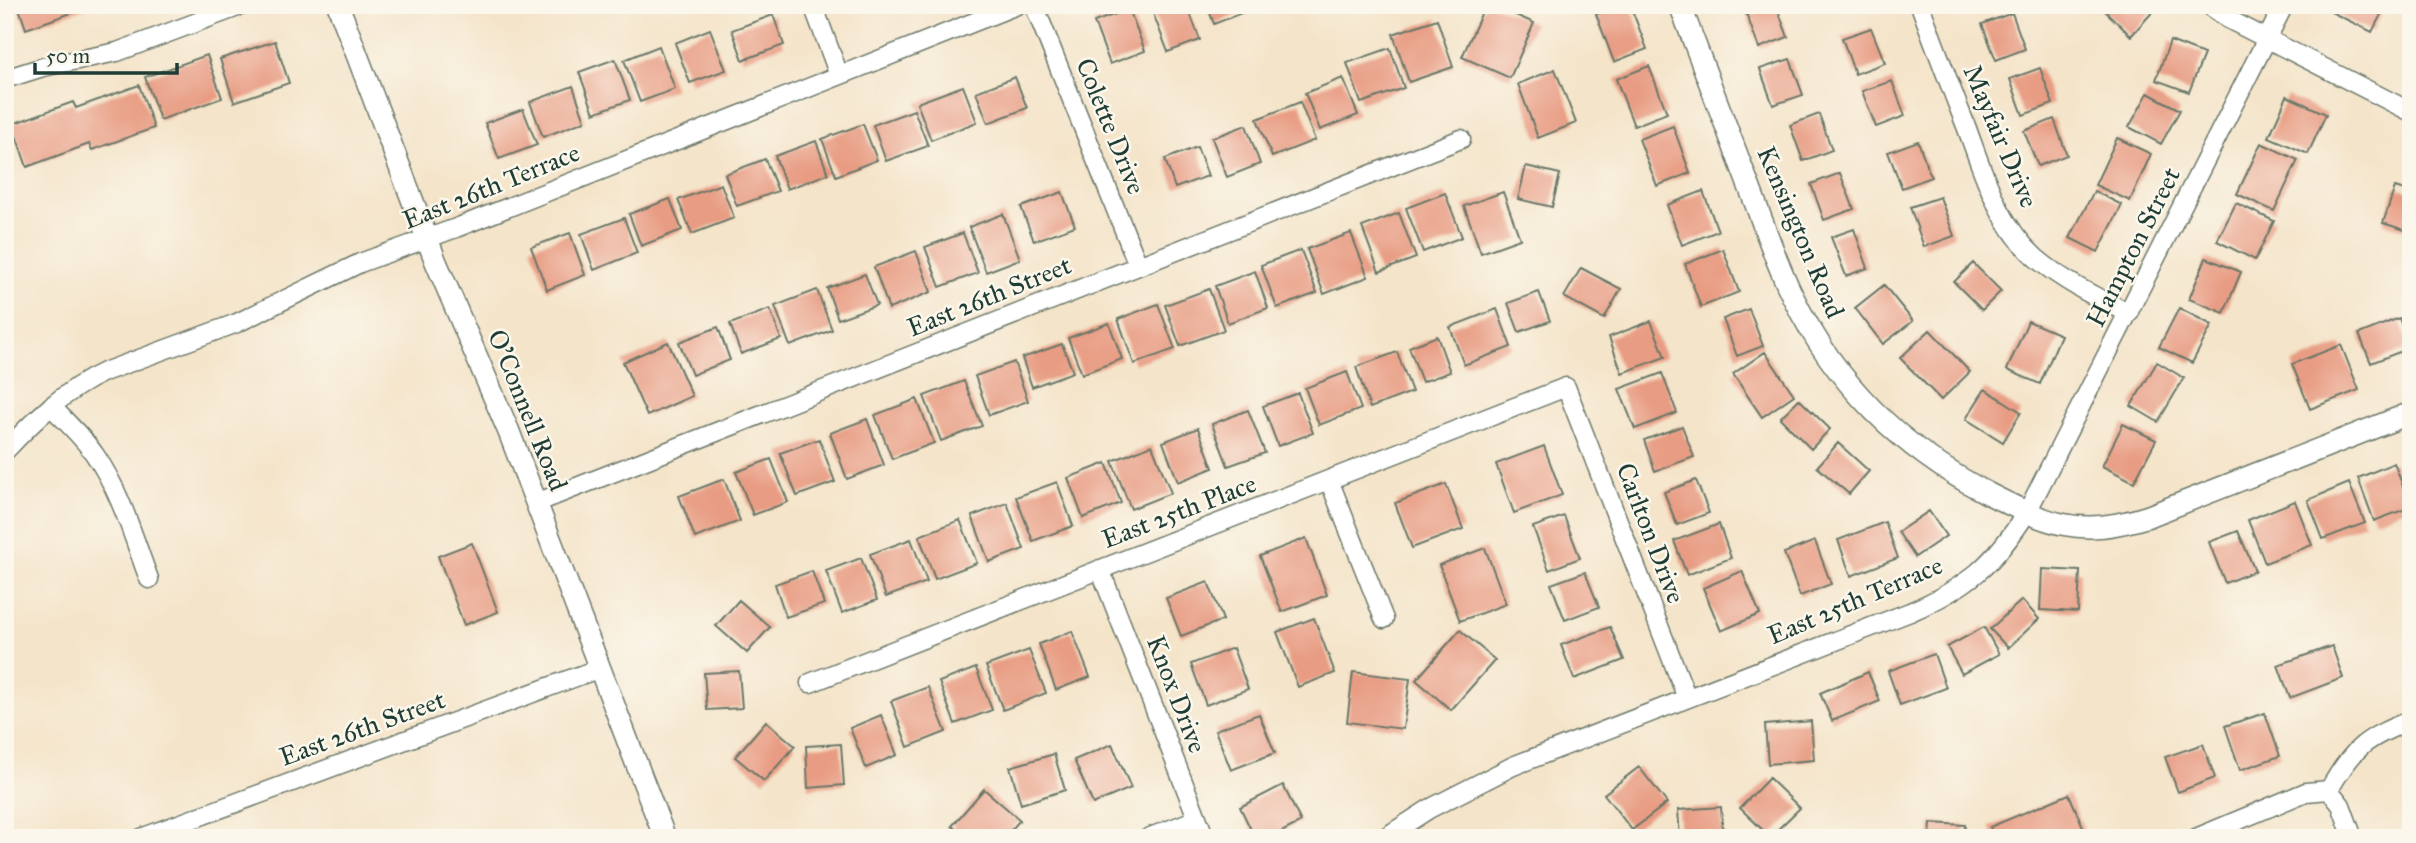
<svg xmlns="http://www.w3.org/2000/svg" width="2416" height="843" font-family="'IM FELL Great Primer',serif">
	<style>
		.building { fill: #e89c83 }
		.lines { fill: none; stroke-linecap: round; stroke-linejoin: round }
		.minor-casing { stroke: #6a7768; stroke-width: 21 }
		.tertiary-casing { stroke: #6a7768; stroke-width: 24 }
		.minor { stroke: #fff; stroke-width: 18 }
		.tertiary { stroke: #fff; stroke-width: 21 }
		.labels { text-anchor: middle; stroke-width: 5; stroke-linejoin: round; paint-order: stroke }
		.street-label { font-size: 26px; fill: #1f3d34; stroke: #fbf7ec }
	</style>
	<rect width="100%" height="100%" fill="#fbf7ec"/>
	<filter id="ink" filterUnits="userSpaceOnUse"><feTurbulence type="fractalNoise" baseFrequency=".0143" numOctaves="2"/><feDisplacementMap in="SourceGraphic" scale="14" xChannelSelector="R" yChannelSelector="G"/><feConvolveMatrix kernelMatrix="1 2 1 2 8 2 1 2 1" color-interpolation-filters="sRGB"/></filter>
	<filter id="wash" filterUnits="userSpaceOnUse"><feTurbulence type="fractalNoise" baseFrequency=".00686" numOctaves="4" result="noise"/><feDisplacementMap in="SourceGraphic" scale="28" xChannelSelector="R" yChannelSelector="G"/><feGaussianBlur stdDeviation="1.57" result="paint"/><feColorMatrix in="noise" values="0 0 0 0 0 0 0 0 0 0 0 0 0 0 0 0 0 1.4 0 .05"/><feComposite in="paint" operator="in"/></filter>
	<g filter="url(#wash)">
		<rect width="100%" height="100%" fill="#f4e4c9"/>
		<g id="blocks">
			<!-- building -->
			<path class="building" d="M18 5H91V6L26 29Z
				M1150 5H1187L1200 40 1168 52Z
				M1207 5H1242L1244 12 1214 24Z
				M1485 5H1493L1534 23 1510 78 1462 57Z
				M1619 5H1630L1647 49 1614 62 1596 14Z
				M1765 5H1776L1788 37 1759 48 1746 13Z
				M2103 5H2155L2157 7 2131 36 2101 7Z
				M2334 5H2386L2372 32 2331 12Z
				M1129 9 1145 51 1110 64 1094 22Z
				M2012 13 2025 49 1996 60 1982 24Z
				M773 15 784 45 743 60 732 30Z
				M1437 19 1453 67 1409 82 1393 34Z
				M1871 28 1885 63 1855 74 1842 38Z
				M710 29 726 70 690 83 675 43Z
				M275 41 289 83 234 102 220 59Z
				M2170 41 2204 54 2189 92 2156 80Z
				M659 46 675 89 640 102 624 60Z
				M1390 48 1404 88 1361 103 1347 63Z
				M207 55 222 98 160 120 145 77Z
				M615 59 630 100 594 113 579 72Z
				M1790 59 1803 95 1773 105 1760 69Z
				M1649 66 1667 113 1634 126 1616 79Z
				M2040 68 2053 104 2023 115 2010 79Z
				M1555 69 1576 123 1538 138 1518 84Z
				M1015 77 1027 108 988 123 976 92Z
				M1343 78 1358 115 1320 130 1305 93Z
				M1892 81 1905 116 1876 127 1862 91Z
				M139 85 154 128 92 150 89 144 27 167 12 124 73 102 76 108Z
				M573 86 585 121 543 137 530 102Z
				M963 86 977 122 931 140 917 103Z
				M2148 93 2180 110 2161 144 2129 127Z
				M2287 96 2326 114 2308 154 2269 137Z
				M1300 102 1315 140 1272 157 1257 119Z
				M523 109 537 145 499 159 485 123Z
				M914 110 928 146 886 161 873 125Z
				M1819 114 1832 150 1803 161 1790 125Z
				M2054 119 2067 155 2038 166 2024 131Z
				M863 124 877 160 836 176 822 139Z
				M1246 125 1260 164 1227 177 1212 138Z
				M1673 126 1690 173 1657 186 1639 139Z
				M2117 138 2151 154 2130 201 2095 185Z
				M816 141 828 174 787 189 775 156Z
				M1918 141 1931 177 1902 188 1888 152Z
				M2261 143 2298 160 2274 211 2237 194Z
				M1197 147 1208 176 1175 188 1165 159Z
				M765 159 778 191 737 206 725 174Z
				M1526 166 1560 174 1552 207 1518 199Z
				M1840 173 1854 209 1824 220 1811 184Z
				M721 184 734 218 692 234 678 200Z
				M2395 187 2411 192V232L2383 223Z
				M1703 191 1718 231 1682 245 1667 205Z
				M2094 191 2122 205 2098 252 2070 238Z
				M1062 192 1075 226 1034 241 1021 207Z
				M1503 192 1520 239 1481 253 1464 206Z
				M1445 193 1462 237 1423 252 1406 208Z
				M1940 197 1954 236 1924 247 1910 207Z
				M670 199 682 230 641 246 629 214Z
				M2236 203 2274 221 2255 260 2217 241Z
				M1399 213 1416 258 1379 272 1362 227Z
				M1003 214 1020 259 986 272 969 227Z
				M624 218 637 253 594 270 581 234Z
				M1854 229 1868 268 1846 276 1831 237Z
				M570 233 585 275 547 290 531 247Z
				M963 233 978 273 940 287 925 247Z
				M1351 233 1368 277 1324 294 1307 249Z
				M1723 249 1739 292 1701 307 1685 264Z
				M1301 250 1317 293 1277 308 1261 265Z
				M916 251 931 292 889 309 874 267Z
				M2206 258 2241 272 2224 313 2189 299Z
				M1973 263 2001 291 1982 310 1954 282Z
				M1581 268 1621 289 1604 319 1564 297Z
				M1255 271 1268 308 1228 323 1215 286Z
				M865 274 877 305 838 319 827 288Z
				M1884 285 1913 321 1883 344 1855 308Z
				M1209 289 1224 330 1180 346 1165 305Z
				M817 290 832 330 790 346 775 306Z
				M1539 292 1550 321 1519 332 1508 303Z
				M1158 304 1175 349 1134 364 1118 319Z
				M2179 308 2212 325 2192 363 2159 347Z
				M770 309 781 339 741 354 730 324Z
				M1497 309 1511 347 1464 365 1450 327Z
				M1749 309 1763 346 1737 356 1723 319Z
				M2399 318 2410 348 2371 363 2359 334Z
				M1651 321 1665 357 1622 373 1609 337Z
				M2028 321 2061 335 2040 384 2007 370Z
				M1109 323 1122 359 1082 374 1068 338Z
				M718 327 730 360 692 375 679 342Z
				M1930 330 1970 372 1941 400 1900 358Z
				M1437 336 1450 372 1422 382 1409 347Z
				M668 342 692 396 647 416 623 362Z
				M1062 344 1073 372 1032 387 1022 358Z
				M2341 345 2359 390 2310 409 2292 364Z
				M1397 352 1412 392 1370 408 1356 367Z
				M1765 352 1794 395 1762 417 1733 374Z
				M1014 362 1028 401 989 415 975 376Z
				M2157 362 2184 378 2158 422 2131 406Z
				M1347 372 1361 409 1319 425 1305 388Z
				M1662 373 1677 413 1635 429 1619 389Z
				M964 381 982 426 941 441 924 396Z
				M1985 389 2021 412 2003 442 1966 419Z
				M1298 393 1313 433 1278 446 1263 406Z
				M917 399 934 443 892 459 875 415Z
				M1799 399 1830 429 1811 449 1780 418Z
				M1248 410 1265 453 1228 466 1212 424Z
				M867 419 884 465 847 479 830 433Z
				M2123 424 2156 440 2134 482 2102 466Z
				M1682 426 1694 457 1655 471 1644 440Z
				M1198 428 1213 468 1178 482 1163 442Z
				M819 439 835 482 797 496 780 453Z
				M1838 443 1869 471 1849 494 1817 467Z
				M1152 445 1171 493 1131 509 1112 461Z
				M1544 446 1562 495 1514 513 1496 464Z
				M771 459 788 502 753 515 736 472Z
				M1106 463 1121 503 1083 518 1068 478Z
				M2394 463 2411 507 2374 521 2358 478Z
				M724 479 740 521 695 538 679 496Z
				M1696 480 1709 513 1677 525 1664 492Z
				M1057 482 1073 526 1033 541 1016 497Z
				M2349 483 2365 523 2323 539 2308 500Z
				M1446 484 1463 529 1412 548 1395 503Z
				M2295 501 2312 545 2265 563 2248 520Z
				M1007 503 1024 549 989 562 972 516Z
				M1929 511 1946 536 1915 557 1898 532Z
				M1564 516 1580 558 1549 570 1533 527Z
				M960 520 977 563 935 579 919 536Z
				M1885 522 1898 558 1851 576 1838 540Z
				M1719 524 1731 558 1687 575 1674 541Z
				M2238 531 2255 571 2225 583 2209 542Z
				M1306 538 1327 595 1282 612 1260 556Z
				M911 539 927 582 886 597 870 554Z
				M1815 541 1831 584 1800 596 1784 553Z
				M472 543 498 612 464 625 438 556Z
				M1485 548 1506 604 1460 621 1439 565Z
				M861 558 877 600 842 613 826 571Z
				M2042 569 2080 571 2078 612 2040 610Z
				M812 571 824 604 786 617 775 584Z
				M1742 571 1760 614 1721 631 1703 588Z
				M1585 572 1599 607 1565 620 1551 584Z
				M1208 582 1223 620 1181 636 1166 598Z
				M739 600 770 627 747 653 716 626Z
				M2022 600 2039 619 2008 648 1990 629Z
				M1314 618 1335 673 1298 687 1277 632Z
				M1610 627 1624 660 1574 679 1561 645Z
				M1984 627 1999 654 1962 674 1947 647Z
				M1460 630 1495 660 1451 710 1416 680Z
				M1072 631 1090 677 1056 690 1039 644Z
				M2332 646 2343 678 2290 698 2278 665Z
				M1233 648 1248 689 1206 705 1191 664Z
				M1029 650 1046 693 1003 710 986 666Z
				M1934 654 1946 688 1900 705 1888 671Z
				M976 668 992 710 955 724 939 682Z
				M739 671 742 708 707 710 704 673Z
				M1353 672 1410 679 1403 729 1347 722Z
				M1868 672 1880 701 1832 721 1820 693Z
				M928 687 946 732 908 747 891 701Z
				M2265 713 2280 756 2240 770 2225 726Z
				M1259 714 1275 753 1231 770 1215 730Z
				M881 715 897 755 866 768 850 728Z
				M766 721 795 746 764 781 735 757Z
				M1811 721 1814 760 1768 764 1765 725Z
				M841 744 844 785 808 788 806 746Z
				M1112 744 1131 788 1093 804 1074 760Z
				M2203 744 2215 778 2178 792 2165 757Z
				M1054 754 1065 790 1021 804 1010 767Z
				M1639 767 1667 803 1632 830 1604 794Z
				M1769 778 1800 808 1770 837 1740 808Z
				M1283 785 1301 822 1270 838H1255L1240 807Z
				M984 789 1020 820 1004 838H966L952 826Z
				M2069 794 2084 829 2064 838H1995L1990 827Z
				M1721 807 1723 838H1680L1678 810Z
				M1931 823 1965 825 1964 838H1930Z"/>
		</g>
	</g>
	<g filter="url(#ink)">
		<use href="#blocks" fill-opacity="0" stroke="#6a7768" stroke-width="2"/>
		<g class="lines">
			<defs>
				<path id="minor" d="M813 5 839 75
					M1034 5 1138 265
					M1920 5C1935 46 1950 86 1966 126 1983 172 1998 224 2036 258 2064 282 2096 297 2129 313
					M2209 5 2228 19 2411 112
					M5 79 43 67 117 52 243 5
					M51 406C66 422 83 437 95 455 121 492 133 537 149 579
					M5 451C34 420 65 390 104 372L237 323 360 263 456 228 1017 5
					M1329 480 1384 619
					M536 503 1461 139
					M1100 569 1205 838
					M810 683 1566 387 1687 698
					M2329 790C2353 747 2366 738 2411 720
					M2329 790 2341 805 2353 838
					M141 838 600 668
					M1148 838 1197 819
					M1384 838 1429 809 1513 766 1910 612C1968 587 1994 564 2027 512L2284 5
					M2196 838 2306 792 2329 790"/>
				<path id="tertiary" d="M338 5 436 262 509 432 665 838
					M1680 5C1703 66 1727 128 1750 189 1764 225 1776 263 1793 297 1835 383 1902 449 1987 493 2050 525 2079 538 2149 516L2411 413"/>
			</defs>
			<!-- minor casing -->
			<use href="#minor" class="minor-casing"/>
			<!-- tertiary casing -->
			<use href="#tertiary" class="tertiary-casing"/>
			<!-- minor -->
			<use href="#minor" class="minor"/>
			<!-- tertiary -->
			<use href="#tertiary" class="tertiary"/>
		</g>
	</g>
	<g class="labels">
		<!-- street labels -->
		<g class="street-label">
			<text transform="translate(1111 126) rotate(68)" y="9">Colette Drive</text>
			<text transform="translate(2001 136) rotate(67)" y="9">Mayfair Drive</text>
			<text transform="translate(491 186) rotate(-22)" y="9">East 26th Terrace</text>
			<text transform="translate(1801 232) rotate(67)" y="9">Kensington Road</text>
			<text transform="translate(2133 247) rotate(-63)" y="9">Hampton Street</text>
			<text transform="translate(989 296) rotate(-22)" y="9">East 26th Street</text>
			<text transform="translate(528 410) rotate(68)" y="9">O'Connell Road</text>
			<text transform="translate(1179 511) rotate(-21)" y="9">East 25th Place</text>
			<text transform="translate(1651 533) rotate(69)" y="9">Carlton Drive</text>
			<text transform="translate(1855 600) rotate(-23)" y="9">East 25th Terrace</text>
			<text transform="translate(1177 694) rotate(69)" y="9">Knox Drive</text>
			<text transform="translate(362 728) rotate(-20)" y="9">East 26th Street</text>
		</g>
	</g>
	<!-- margin -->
	<rect width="2416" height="843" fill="none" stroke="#fbf7ec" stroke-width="28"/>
	<!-- scale -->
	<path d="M35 63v10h142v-10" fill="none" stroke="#1f3d34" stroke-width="3.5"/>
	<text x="46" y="63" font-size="21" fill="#1f3d34" stroke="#fbf7ec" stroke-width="5" paint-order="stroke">50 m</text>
</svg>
